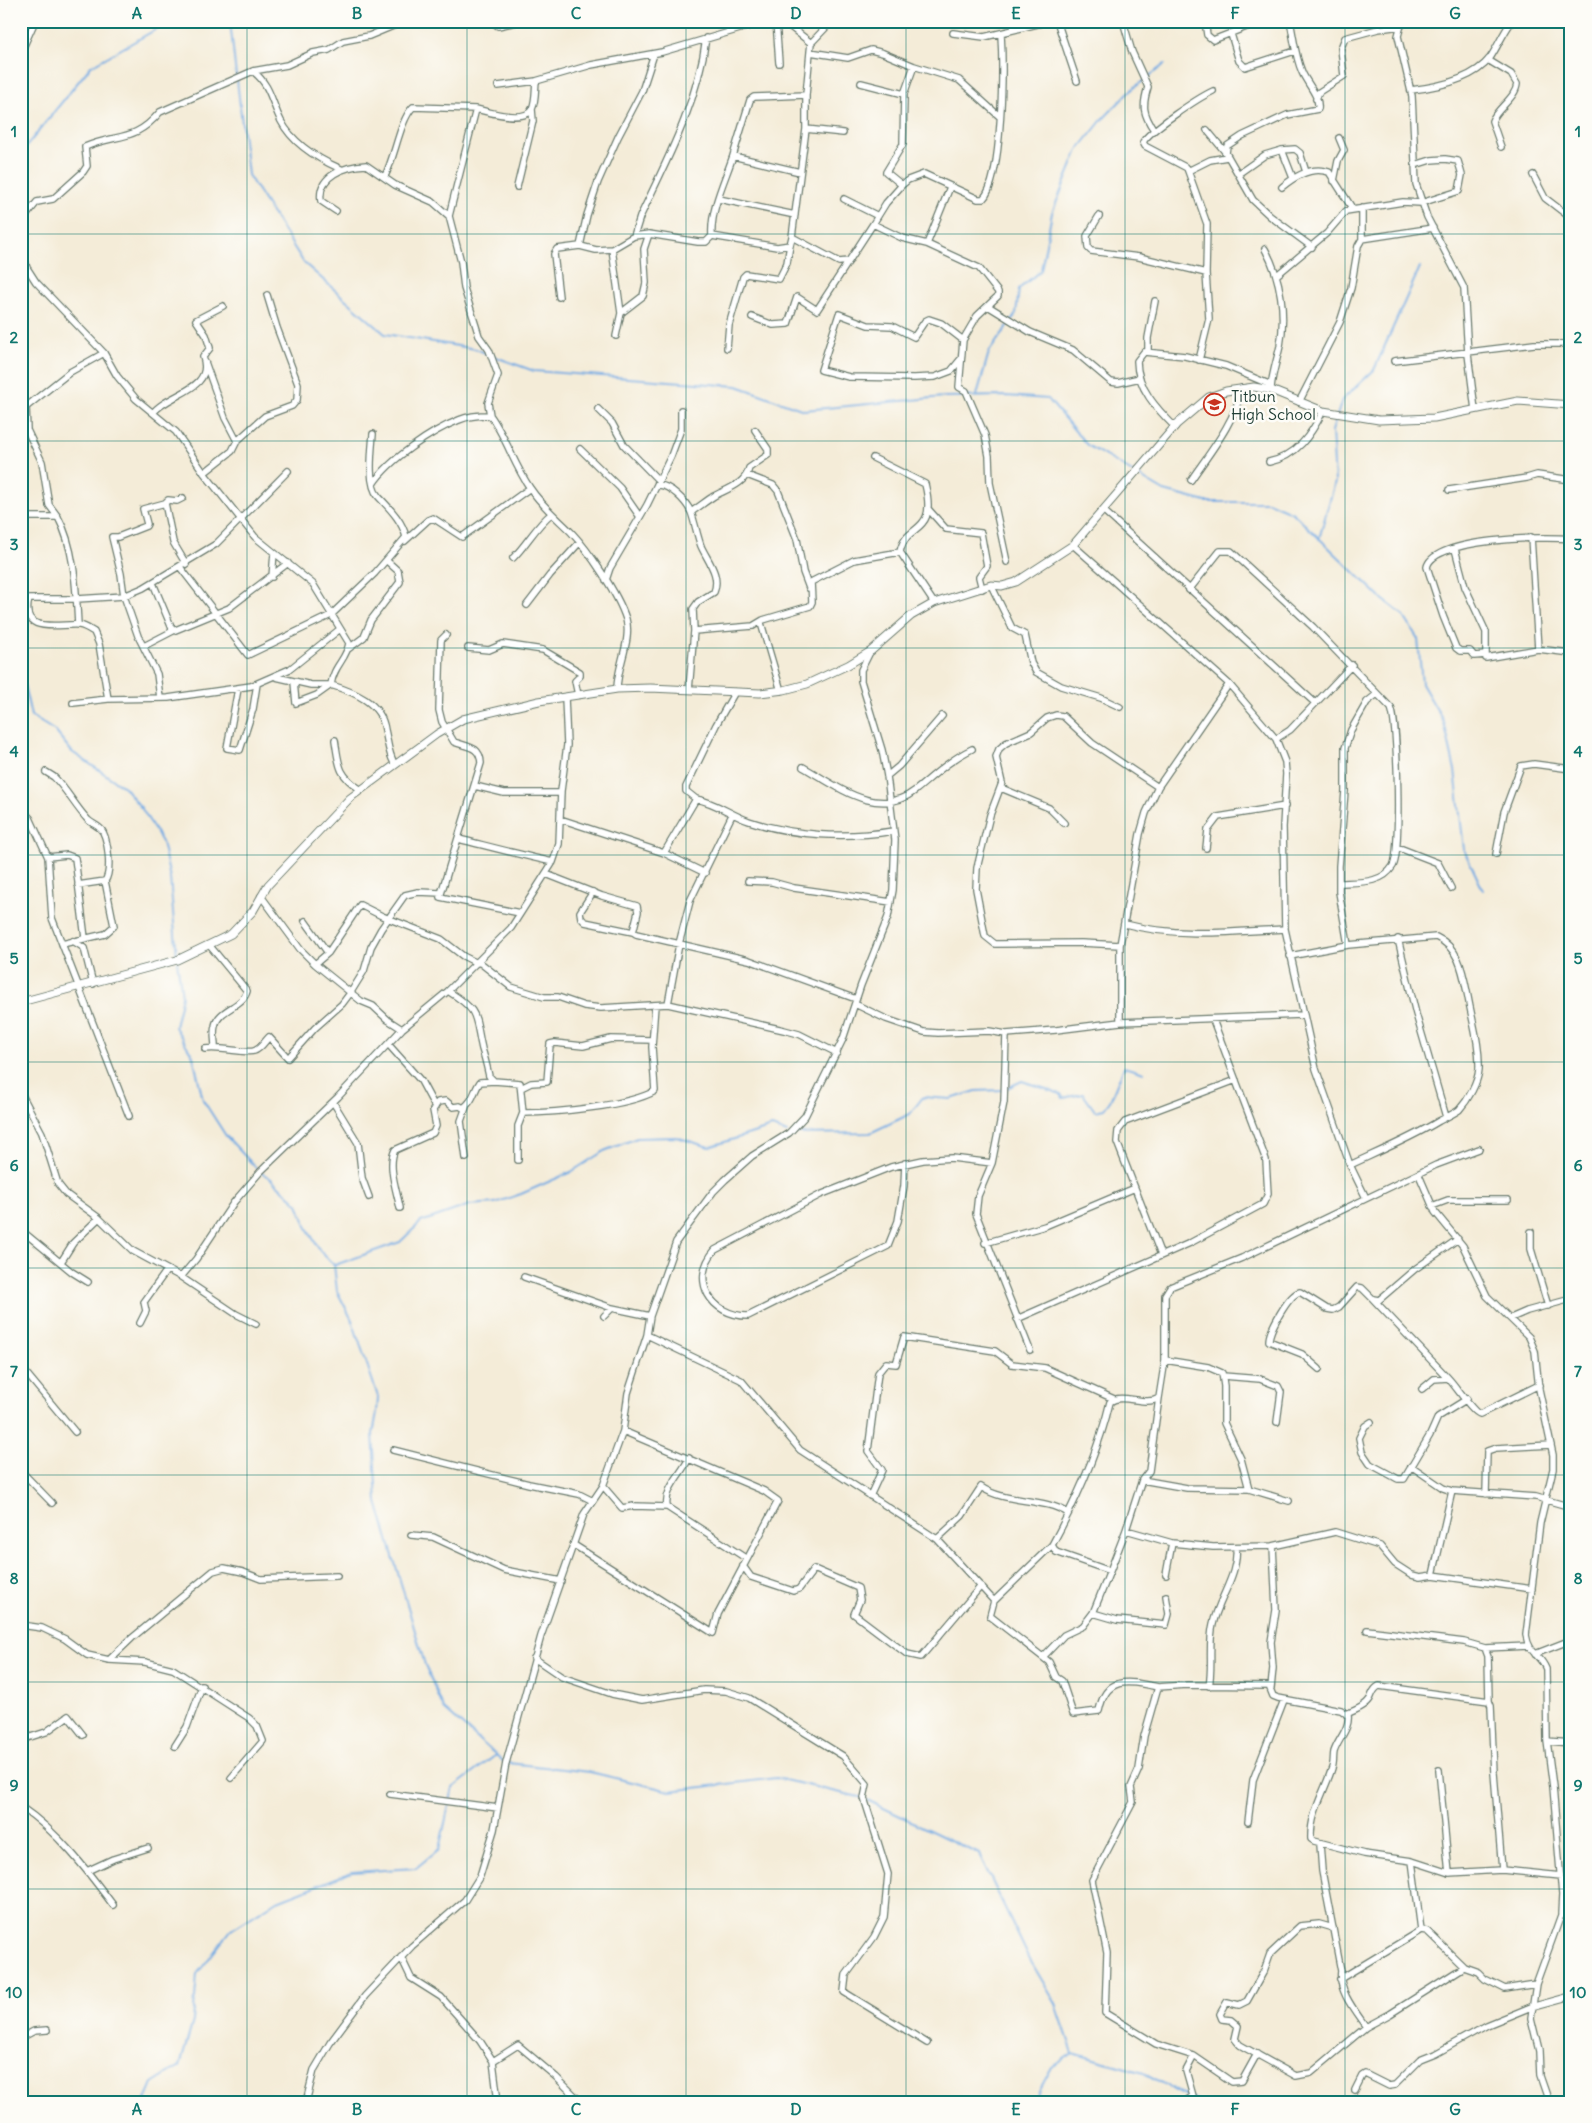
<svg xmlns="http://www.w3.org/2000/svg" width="1592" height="2123" font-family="Delius,sans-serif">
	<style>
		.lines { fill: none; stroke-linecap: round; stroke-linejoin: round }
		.stream { stroke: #74abe3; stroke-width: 2 }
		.minor-casing { stroke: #6a7a6d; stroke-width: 8 }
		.tertiary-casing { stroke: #6a7a6d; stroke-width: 9 }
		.minor { stroke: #fff; stroke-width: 5.5 }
		.tertiary { stroke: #fff; stroke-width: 7 }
		.grid { fill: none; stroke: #0f766e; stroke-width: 1; stroke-opacity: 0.55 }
		.labels { text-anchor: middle; stroke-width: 5; stroke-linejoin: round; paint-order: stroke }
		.poi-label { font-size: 16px; fill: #1f3d34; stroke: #fdfcf7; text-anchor: start }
		.neatline { fill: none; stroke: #0f766e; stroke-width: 2 }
		.grid-label { font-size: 16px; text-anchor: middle; font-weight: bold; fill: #0f766e }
	</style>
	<rect width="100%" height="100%" fill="#fdfcf7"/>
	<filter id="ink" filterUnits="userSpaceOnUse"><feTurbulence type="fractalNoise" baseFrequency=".02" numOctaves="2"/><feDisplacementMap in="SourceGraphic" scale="10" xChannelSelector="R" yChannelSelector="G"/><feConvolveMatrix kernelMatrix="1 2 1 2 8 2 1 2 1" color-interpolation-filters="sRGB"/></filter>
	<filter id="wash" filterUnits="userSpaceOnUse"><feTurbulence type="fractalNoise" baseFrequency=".0096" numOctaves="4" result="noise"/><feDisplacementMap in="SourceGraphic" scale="20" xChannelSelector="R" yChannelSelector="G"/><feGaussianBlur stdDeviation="1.12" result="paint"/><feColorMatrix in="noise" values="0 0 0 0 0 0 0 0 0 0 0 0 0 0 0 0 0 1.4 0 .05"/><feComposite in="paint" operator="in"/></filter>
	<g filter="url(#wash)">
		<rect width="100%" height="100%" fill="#f4ecd8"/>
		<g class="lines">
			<!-- stream -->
			<path class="stream" d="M230 21 236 76
				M237 80 248 175 304 263 385 334 476 349 488 354
				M21 153 91 66 171 21
				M493 356 534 371 737 386 804 410 944 397 1006 396 1048 399 1087 445 1164 491 1206 502H1268L1293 513 1381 598 1403 615 1418 639 1422 684 1444 722 1455 770 1464 850 1483 890
				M977 395 989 352 1016 314 1019 289 1041 270 1052 213 1078 150 1101 121 1130 91 1165 64
				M1319 539 1335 482 1332 431 1342 400 1374 370 1420 267
				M21 671 31 716 55 731 72 752 124 787 142 809 162 842 170 878 177 957
				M177 961 182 996 175 1027 193 1056 203 1100 226 1136 260 1172 270 1178 298 1204 306 1226 320 1251 334 1265 337 1291 352 1320 378 1397 377 1412 373 1434 377 1502 425 1665 444 1709 504 1762
				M1007 1088 1022 1081 1061 1094 1063 1098 1083 1094 1095 1111 1104 1109 1110 1101 1124 1067 1144 1073
				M792 1134 870 1133 910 1114 923 1097 951 1099 976 1091 1003 1090
				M335 1265 400 1242 421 1222 470 1205 495 1203 521 1194 571 1172 604 1151 637 1138 676 1137 709 1147 772 1127 787 1133
				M508 1763 590 1772 670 1791 776 1778 863 1798
				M867 1800 979 1854 1030 1960 1056 2004 1073 2053 1144 2073 1198 2102
				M145 2102 153 2083 180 2066 193 2021 197 1974 231 1930 275 1902 352 1872 416 1868 439 1849 453 1788 496 1755
				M1033 2102 1052 2067 1073 2053"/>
		</g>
	</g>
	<g filter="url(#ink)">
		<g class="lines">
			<defs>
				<path id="minor" d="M491 21 498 26 521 21
					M776 21 779 63
					M783 21 811 43
					M1012 21 1014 29
					M1057 21 1077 81
					M1123 21 1132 52 1148 87C1142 106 1143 114 1154 130
					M1205 21 1207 35 1213 40 1262 21
					M1402 21 1398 36 1412 96 1416 184 1427 217 1464 288 1468 354 1475 410
					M1469 21H1470
					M953 33 984 37 1050 21
					M1231 34 1239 61 1245 67 1295 51
					M21 52 35 21
					M810 52 811 43 832 21
					M1488 60 1511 74 1517 84C1516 98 1497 108 1492 121L1501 147
					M914 66 904 94 903 144 886 172 902 185 908 180 924 174 978 199H983C1003 179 1003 65 1001 34
					M253 71C271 86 271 101 281 121 293 144 318 159 341 169
					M861 83 904 94
					M498 86 536 81 591 65 662 52 767 21
					M1411 90C1437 87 1473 80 1490 58 1498 46 1503 33 1512 21
					M806 95 810 52 848 58 871 50 883 53 914 66 959 80 999 116
					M1316 99 1319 92 1344 76 1341 48 1345 38 1378 29 1401 26
					M806 129 843 133
					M1207 130 1226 153 1253 200 1270 216 1312 247
					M1282 150 1295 149 1300 153 1306 172
					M1226 153 1227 146 1242 136 1287 115 1318 109C1320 96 1307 84 1302 72 1295 56 1294 39 1290 21
					M733 156 750 100 754 97 806 95V129L792 237 839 262 849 261
					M1188 171 1210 160 1227 157
					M1238 174 1265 155 1282 150 1293 178
					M1533 175 1545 198 1571 218
					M385 176C395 157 400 120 413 107L476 109
					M1334 181 1338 161 1344 150 1339 138
					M517 187 533 121 532 109
					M1282 187C1295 176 1312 166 1329 172L1352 208
					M719 199 795 215
					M844 199 878 216
					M1362 208V239
					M336 211 321 201C317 175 346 166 366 165L395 185 433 202 449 216 461 262 464 288 479 336 489 350 498 375 488 403 490 415C506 437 514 465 530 488 541 505 557 518 571 532 589 551 618 594 626 619 632 641 617 666 617 689
					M449 216 476 109C487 112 526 123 532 109 536 101 535 89 536 81
					M1099 216 1087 236 1088 248 1091 251 1139 257 1206 273
					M21 222 37 202 53 199 83 172 87 166 85 147C117 133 134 143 160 112L253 71 287 65 313 53 329 50 343 41 369 36 405 21
					M873 224 886 203 902 185
					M634 236 640 217C667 160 698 102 706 38
					M712 236C710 210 725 180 733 156L800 172
					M927 244 950 187
					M580 246 587 215 598 182 618 137 642 91 654 54
					M21 247 27 268 36 282 104 353 117 376 136 399 176 432 204 473 255 537 313 584 349 643C347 659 333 666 331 685 354 692 381 702 385 730 388 742 388 752 394 763
					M612 249 621 313
					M1265 249C1281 278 1286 314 1280 346 1277 360 1272 374 1271 388
					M1277 275 1327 233 1346 211 1403 202 1421 203 1459 191 1462 175 1458 161 1445 159 1431 160 1415 165
					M559 297 554 254 557 249 580 246 596 250 612 249 634 236 649 234 698 242H706L712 236 777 247 790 245 792 237
					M988 306 1030 332 1073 350 1111 382 1118 383 1140 378
					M752 317 773 325 788 324 797 297 817 310 873 224 902 238 927 244 979 268 998 292V296L977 316 963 340 941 323 929 319 925 321 914 337 892 326 868 325 839 314 821 370 849 377 914 378 935 377 951 371 960 360
					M616 336 621 313 643 296 646 283 644 249 649 234
					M963 340 959 387 966 391 985 435 989 456 990 483 1007 562
					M727 348 729 325 743 277 746 274 779 279 787 263 790 245
					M1148 351V338L1155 301
					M1199 360 1209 319 1206 273 1207 224 1187 168 1145 146 1143 142C1150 130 1198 98 1213 91
					M1394 361 1534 344H1571
					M1299 402 1340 322 1351 288 1358 246 1362 239 1433 228
					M598 409 612 423 624 445 658 480
					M153 413C166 394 215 390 203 357L210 348 206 335 196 320 223 306
					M1175 427C1157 409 1137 388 1137 361L1144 352 1185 356 1226 366 1271 385
					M237 441 265 416 292 406 297 400 298 384 277 328 267 295
					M580 449 620 488 640 517
					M873 458 925 484C938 537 906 521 900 552L934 603
					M1269 462C1297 456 1311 435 1323 411
					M204 473 232 451 237 441 225 418 205 362
					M747 475 773 485 778 491 797 539 803 572 809 588
					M1191 480C1210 452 1235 422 1242 388
					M373 484C389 460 431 431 459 420 468 416 480 415 490 415
					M657 485C669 484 686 501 691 512 695 523 697 535 701 546 707 560 721 575 714 592L698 602 693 609 694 631 689 690
					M1449 490 1527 478 1537 475 1571 480
					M165 503 173 542 186 564
					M929 510 946 529 981 533 987 566 979 577 982 589
					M1104 511 1314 702
					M691 512C699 507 706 501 714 496 727 489 746 484 749 468L768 455V449L755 430
					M25 517H58C75 549 76 589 78 625
					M58 517 49 505 42 462 27 430 26 407 70 372 104 353
					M1531 537 1538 649
					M1571 539C1545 536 1433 538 1427 567L1443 616 1456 648 1460 651H1470L1474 656 1486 655V658L1538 649 1571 653
					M405 541 428 520 433 518 462 537 530 488
					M1073 545 1229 684 1276 739 1285 762 1286 774 1283 827 1285 929 1316 1069 1350 1165 1366 1198
					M1455 549 1465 587 1486 632V655
					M513 558C527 544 536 526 551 514
					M180 567 248 655 331 615 375 573 406 537C402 520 389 508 378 496 367 484 372 449 373 434
					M272 577 274 553
					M606 580 610 568 647 505 671 456 681 429V410
					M153 583 173 631
					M991 585 1012 628 1025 635 1031 663 1036 672 1061 686 1101 698 1120 707
					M1189 590 1220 551H1231L1313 627 1391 708C1398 723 1401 853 1393 866 1382 884 1359 882 1340 883
					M527 605 550 575 579 543
					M761 623 781 691
					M694 631 753 626 763 620 810 606 812 602 811 582 854 560 900 552
					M446 635 441 640 439 710 442 722 454 742C468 747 480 746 481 763L440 897 520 913
					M144 646 173 631 229 608 288 563
					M468 648 489 650 503 644 543 650 580 672V676L575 681 578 695
					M348 649 364 637 371 620 400 582 398 571 387 561
					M276 677 311 685H331L317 695 296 703 294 682
					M238 689 227 748 240 750 253 709 257 684
					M160 698 157 674 138 636 124 596 121 574 112 537H118L146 526 147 524 143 509 165 503 168 500 177 501 183 498
					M108 699 99 644 94 632C89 629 85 626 79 625 61 623 19 636 29 599H77L124 596 143 588 216 544 288 471
					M73 703 108 699 168 698 251 686 290 669 340 629
					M1276 739 1290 730 1352 665
					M335 740C339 765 338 775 360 789
					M803 767C837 786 878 820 916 790 934 775 951 759 972 749
					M46 772 54 777C67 790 75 806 88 820 93 825 99 825 103 832 108 842 112 871 105 881
					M887 776 899 766 942 716
					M475 786 504 793H561
					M1001 788 1049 808 1064 823
					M696 799 686 791V787L716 725 735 692
					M21 809 30 818 48 857 52 918 129 1116
					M560 819 664 853 705 873
					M459 839C491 847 521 855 553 862
					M1397 847 1438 863 1451 888
					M1206 848 1208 830 1218 817 1285 806
					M664 853 696 799C715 802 731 815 749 821 794 836 845 839 893 831
					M1496 854 1504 812 1521 766 1534 764 1571 769
					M48 857 67 855 75 858 85 938
					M546 874 602 896 637 906 638 912 633 932 636 934 749 960 856 999
					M748 881 772 882 794 888 891 902
					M593 892 580 912 581 918 585 922 633 932
					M261 896 300 949 315 964 361 1001 373 1006 388 1020 402 1029 448 991 511 928 553 862 559 844 561 791 567 745 565 697
					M305 921 328 953
					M1125 924C1178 938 1231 932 1285 929
					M1398 939 1416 1014 1446 1117
					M73 941 84 948 93 984
					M62 944 105 934 114 926 105 881 78 885
					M1120 945 1081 943 995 944 985 936 976 889 977 868 990 815 1002 783 996 757 999 749 1006 743 1031 732 1047 718 1056 715 1063 716 1092 743 1158 787
					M1348 945 1339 892V866L1345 791V748L1351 730 1367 702 1377 694
					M210 946 247 991C243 1007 218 1009 215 1026 213 1033 215 1040 215 1047
					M1290 956 1348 945 1436 937C1460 948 1463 973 1468 997 1472 1020 1480 1045 1479 1069 1478 1083 1468 1100 1459 1110 1453 1114 1445 1118 1439 1121 1411 1138 1380 1151 1350 1165
					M478 961 511 987 544 997H558L584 1006 601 1008 668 1004 784 1030 799 1034 837 1053
					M315 964 328 953 360 905 382 916 441 939 463 956 477 963
					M448 991C481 1012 474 1015 482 1049 485 1058 487 1067 489 1076L494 1081 520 1083 523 1113 518 1126V1160
					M668 1004 679 944 690 901 732 815
					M855 1004 886 1019 924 1032 938 1033 989 1031 1006 1034 1056 1030 1120 1022 1302 1015
					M1120 1022V945L1140 834 1146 813 1158 787 1229 684
					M1006 1034 1004 1102 992 1163 978 1196 976 1214 1030 1350
					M388 1044 421 1081 435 1107
					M205 1049C219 1046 246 1054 254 1051 261 1049 264 1042 269 1037L288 1058 315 1028 342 1004 351 992 364 971 371 947 381 929 405 895 418 892 441 893
					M521 1088 531 1083 547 1082 550 1044 555 1043 583 1046 611 1039 652 1040
					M21 1093 42 1133 58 1184 66 1194 99 1218 133 1251 181 1277 196 1259 234 1202 260 1172 338 1097 402 1029
					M333 1102 358 1143 362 1178 369 1197
					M523 1113C555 1113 629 1106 655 1091L652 1047 655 1005
					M466 1158 461 1121 466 1107
					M905 1163 904 1186 898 1221 888 1246 748 1316C711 1316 689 1280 715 1250L820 1195 891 1167 923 1160 952 1158 992 1163
					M1419 1175 1435 1212 1463 1246 1487 1296 1529 1337 1535 1351 1539 1389 1553 1455V1469L1540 1523 1526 1635C1529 1654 1540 1654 1546 1669L1547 1741 1553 1787 1562 1895 1561 1915 1536 1984 1531 2018 1539 2051 1540 2076 1549 2102
					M1432 1206 1448 1200H1508
					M400 1208C397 1192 387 1165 395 1150L433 1133 436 1126 433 1110 438 1102 446 1101 453 1107 460 1106 463 1108C474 1101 473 1092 480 1082L494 1081
					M21 1230 72 1272 88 1282
					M1531 1232V1249L1548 1306
					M985 1243 1045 1226 1135 1188
					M1161 1255 1117 1142 1118 1131 1125 1122 1236 1080
					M61 1262 73 1243 99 1218
					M181 1277 236 1314 256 1324
					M524 1277 612 1308
					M1373 1299 1448 1378
					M604 1316 612 1308 650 1316
					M1511 1318 1527 1311 1571 1299
					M1017 1319 1190 1243 1263 1204 1268 1194 1266 1160 1213 1020
					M140 1323 146 1311 144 1302 167 1270
					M647 1335 741 1380 800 1450 937 1539 994 1601
					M1165 1360 1208 1367 1222 1373 1224 1386V1423L1241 1459 1249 1489
					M21 1367 75 1432
					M1319 1369 1302 1354 1269 1341C1269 1330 1289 1294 1300 1292L1327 1309 1333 1310 1339 1307 1357 1287 1362 1288 1373 1299 1379 1300 1415 1269 1458 1239
					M1223 1376 1260 1379 1278 1386 1281 1392 1277 1422
					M1422 1389 1434 1379 1448 1378C1456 1386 1473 1413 1480 1414L1539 1385
					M1159 1398 1149 1471 1142 1480 1126 1530 1110 1571 1056 1552 1052 1545C1077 1499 1098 1453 1110 1402 1122 1392 1145 1407 1159 1398L1165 1360V1295L1170 1287 1242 1258 1436 1165 1479 1149
					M1371 1422 1365 1426 1359 1438 1362 1452 1370 1464 1398 1479H1404L1430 1435 1438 1417 1467 1399
					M393 1450 529 1484 579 1494 593 1501
					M1411 1466 1443 1488 1452 1491 1536 1497 1571 1507
					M21 1471 52 1503
					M1142 1480 1187 1488 1249 1489 1289 1501
					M603 1486 622 1508 634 1506 667 1507 747 1559
					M1486 1494 1487 1451 1496 1448 1551 1445
					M870 1496 882 1470 868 1451 878 1373 886 1363 896 1364 904 1337 995 1351 1012 1364 1045 1368 1114 1399
					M667 1507C664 1488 682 1474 689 1458
					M1126 1530 1172 1543 1213 1547 1273 1546 1335 1532 1380 1546 1395 1564 1412 1575 1420 1577 1433 1575 1532 1589
					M411 1535 433 1537 504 1570 561 1581
					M937 1539 962 1516 981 1487C1006 1504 1042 1497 1068 1513
					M574 1545 713 1633 718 1614 778 1501 764 1491 623 1431
					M1052 1545 994 1601 990 1616 1049 1662 1056 1677 1062 1681 1073 1714 1099 1711C1106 1675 1128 1681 1158 1687
					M743 1566 751 1577 793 1591 799 1589 814 1569 858 1588 860 1600 854 1614 907 1654 921 1657 981 1586
					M1166 1575 1172 1543
					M1433 1575 1452 1491
					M1093 1613 1117 1620 1166 1625 1169 1614 1166 1596
					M21 1625 42 1628 65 1639 87 1655 109 1660
					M1367 1630 1464 1642 1485 1648 1488 1656 1489 1701
					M1485 1648 1528 1646
					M1535 1654 1571 1640
					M1043 1657 1064 1635 1083 1626 1093 1613 1110 1571
					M534 1658 562 1677 612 1694 642 1700 704 1690 726 1691 749 1698 843 1756 867 1784 864 1798 888 1874 884 1917 874 1937 846 1975 844 1992 927 2043
					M1209 1686C1213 1666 1208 1645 1213 1624 1219 1598 1239 1574 1236 1547
					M1271 1688 1273 1668 1271 1642 1276 1610 1273 1546
					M1346 1714C1354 1711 1366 1706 1370 1699 1373 1693 1373 1689 1379 1686L1489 1701 1491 1706 1494 1773 1502 1870
					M21 1740 46 1732 68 1716 83 1735
					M1547 1741 1571 1743
					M175 1746 187 1727 202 1686
					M1439 1770 1449 1873
					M231 1778 263 1741 257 1726 249 1718 173 1669 145 1662 109 1660 132 1638 213 1571 224 1568 243 1572 261 1579 337 1576
					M390 1794 498 1808
					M21 1807C58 1832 87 1870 113 1905
					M1248 1822 1253 1780 1284 1700
					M1320 1844 1322 1871 1341 1971C1338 1991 1355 2011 1366 2027
					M1412 1861 1421 1930
					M87 1871 113 1859 148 1848
					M1561 1915H1571
					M1333 1928 1319 1924 1300 1926 1270 1954 1264 1971 1247 2001 1239 2005 1227 2002 1220 2014 1222 2019 1231 2020 1238 2026 1235 2039 1240 2045 1296 2076 1311 2073 1366 2027 1390 2014 1464 1967 1478 1972 1485 1979 1505 1989 1536 1984
					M401 1957 411 1978 441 1997 480 2041 493 2061 498 2102
					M1340 1979 1421 1930 1427 1931 1464 1967
					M21 2038 34 2031 47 2030
					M1257 2054 1242 2081 1232 2082 1194 2056 1156 2044 1105 2013 1107 1953 1092 1880 1133 1802 1131 1787 1139 1769 1144 1736 1158 1687 1187 1685 1269 1686 1273 1696 1278 1698 1341 1710 1348 1715C1350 1729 1338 1739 1334 1752 1333 1757 1334 1763 1332 1768 1325 1791 1310 1813 1311 1839L1314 1841 1364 1854 1412 1861 1449 1873 1502 1870 1561 1876
					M493 2061 518 2045 556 2077 581 2102
					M1355 2090 1362 2076 1365 2074 1389 2086 1395 2085 1420 2060 1435 2054 1487 2025 1531 2007 1571 1996
					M306 2102 314 2070 330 2043 365 1996 412 1946 465 1900 480 1876 494 1830 506 1763 541 1636 584 1514 603 1486 623 1431 628 1393 647 1335 650 1316 676 1242 713 1192 725 1180 752 1156 789 1133 805 1116 843 1039 861 985 888 917 893 890 895 840 887 776 882 750 861 681V670L870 652
					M1181 2102 1186 2101 1193 2096 1186 2071 1194 2056"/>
				<path id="tertiary" d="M21 1002 177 960 231 934 253 911 268 885 350 798 437 734 463 719 539 701 617 689 650 688 760 693 784 690 807 684 848 665 871 651 911 616 934 603 991 585 1002 586 1016 582 1073 545 1177 424 1209 397 1226 391 1254 387 1271 390 1323 411 1379 420 1434 418 1518 401 1571 405"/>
			</defs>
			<!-- minor casing -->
			<use href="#minor" class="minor-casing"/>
			<!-- tertiary casing -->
			<use href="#tertiary" class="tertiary-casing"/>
			<!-- minor -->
			<use href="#minor" class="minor"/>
			<!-- tertiary -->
			<use href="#tertiary" class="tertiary"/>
		</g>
	</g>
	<!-- grid -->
	<path class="grid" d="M247 21V2102M467 21V2102M686 21V2102M906 21V2102M1125 21V2102M1345 21V2102M21 234H1571M21 441H1571M21 648H1571M21 855H1571M21 1062H1571M21 1268H1571M21 1475H1571M21 1682H1571M21 1889H1571"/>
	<!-- icons -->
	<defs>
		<symbol id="school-ring" viewBox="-11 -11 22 22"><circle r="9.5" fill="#fdfcf7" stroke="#c8321e" stroke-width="1.5"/><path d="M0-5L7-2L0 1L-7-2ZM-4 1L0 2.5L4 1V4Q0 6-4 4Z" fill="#c8321e"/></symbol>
	</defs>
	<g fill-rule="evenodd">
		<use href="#school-ring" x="1202" y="392" width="25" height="25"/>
	</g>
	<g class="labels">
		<!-- poi labels -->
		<g class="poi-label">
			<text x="1231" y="402">Titbun<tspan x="1231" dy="18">High School</tspan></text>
		</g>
	</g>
	<!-- margin -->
	<rect width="1592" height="2123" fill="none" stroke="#fdfcf7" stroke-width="55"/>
	<rect x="28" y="28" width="1536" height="2068" class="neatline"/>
	<g class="grid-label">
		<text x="137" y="19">A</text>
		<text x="357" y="19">B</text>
		<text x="576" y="19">C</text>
		<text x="796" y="19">D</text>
		<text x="1016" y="19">E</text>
		<text x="1235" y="19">F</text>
		<text x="1455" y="19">G</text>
		<text x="14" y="137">1</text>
		<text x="1578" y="137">1</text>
		<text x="14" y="343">2</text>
		<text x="1578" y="343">2</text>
		<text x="14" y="550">3</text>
		<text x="1578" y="550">3</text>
		<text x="14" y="757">4</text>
		<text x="1578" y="757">4</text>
		<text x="14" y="964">5</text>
		<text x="1578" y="964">5</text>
		<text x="14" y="1171">6</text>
		<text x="1578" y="1171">6</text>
		<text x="14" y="1377">7</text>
		<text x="1578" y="1377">7</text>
		<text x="14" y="1584">8</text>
		<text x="1578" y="1584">8</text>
		<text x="14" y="1791">9</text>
		<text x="1578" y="1791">9</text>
		<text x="14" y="1998">10</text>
		<text x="1578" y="1998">10</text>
		<text x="137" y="2115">A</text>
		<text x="357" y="2115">B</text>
		<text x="576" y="2115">C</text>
		<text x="796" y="2115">D</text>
		<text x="1016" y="2115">E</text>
		<text x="1235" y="2115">F</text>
		<text x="1455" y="2115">G</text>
	</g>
</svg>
